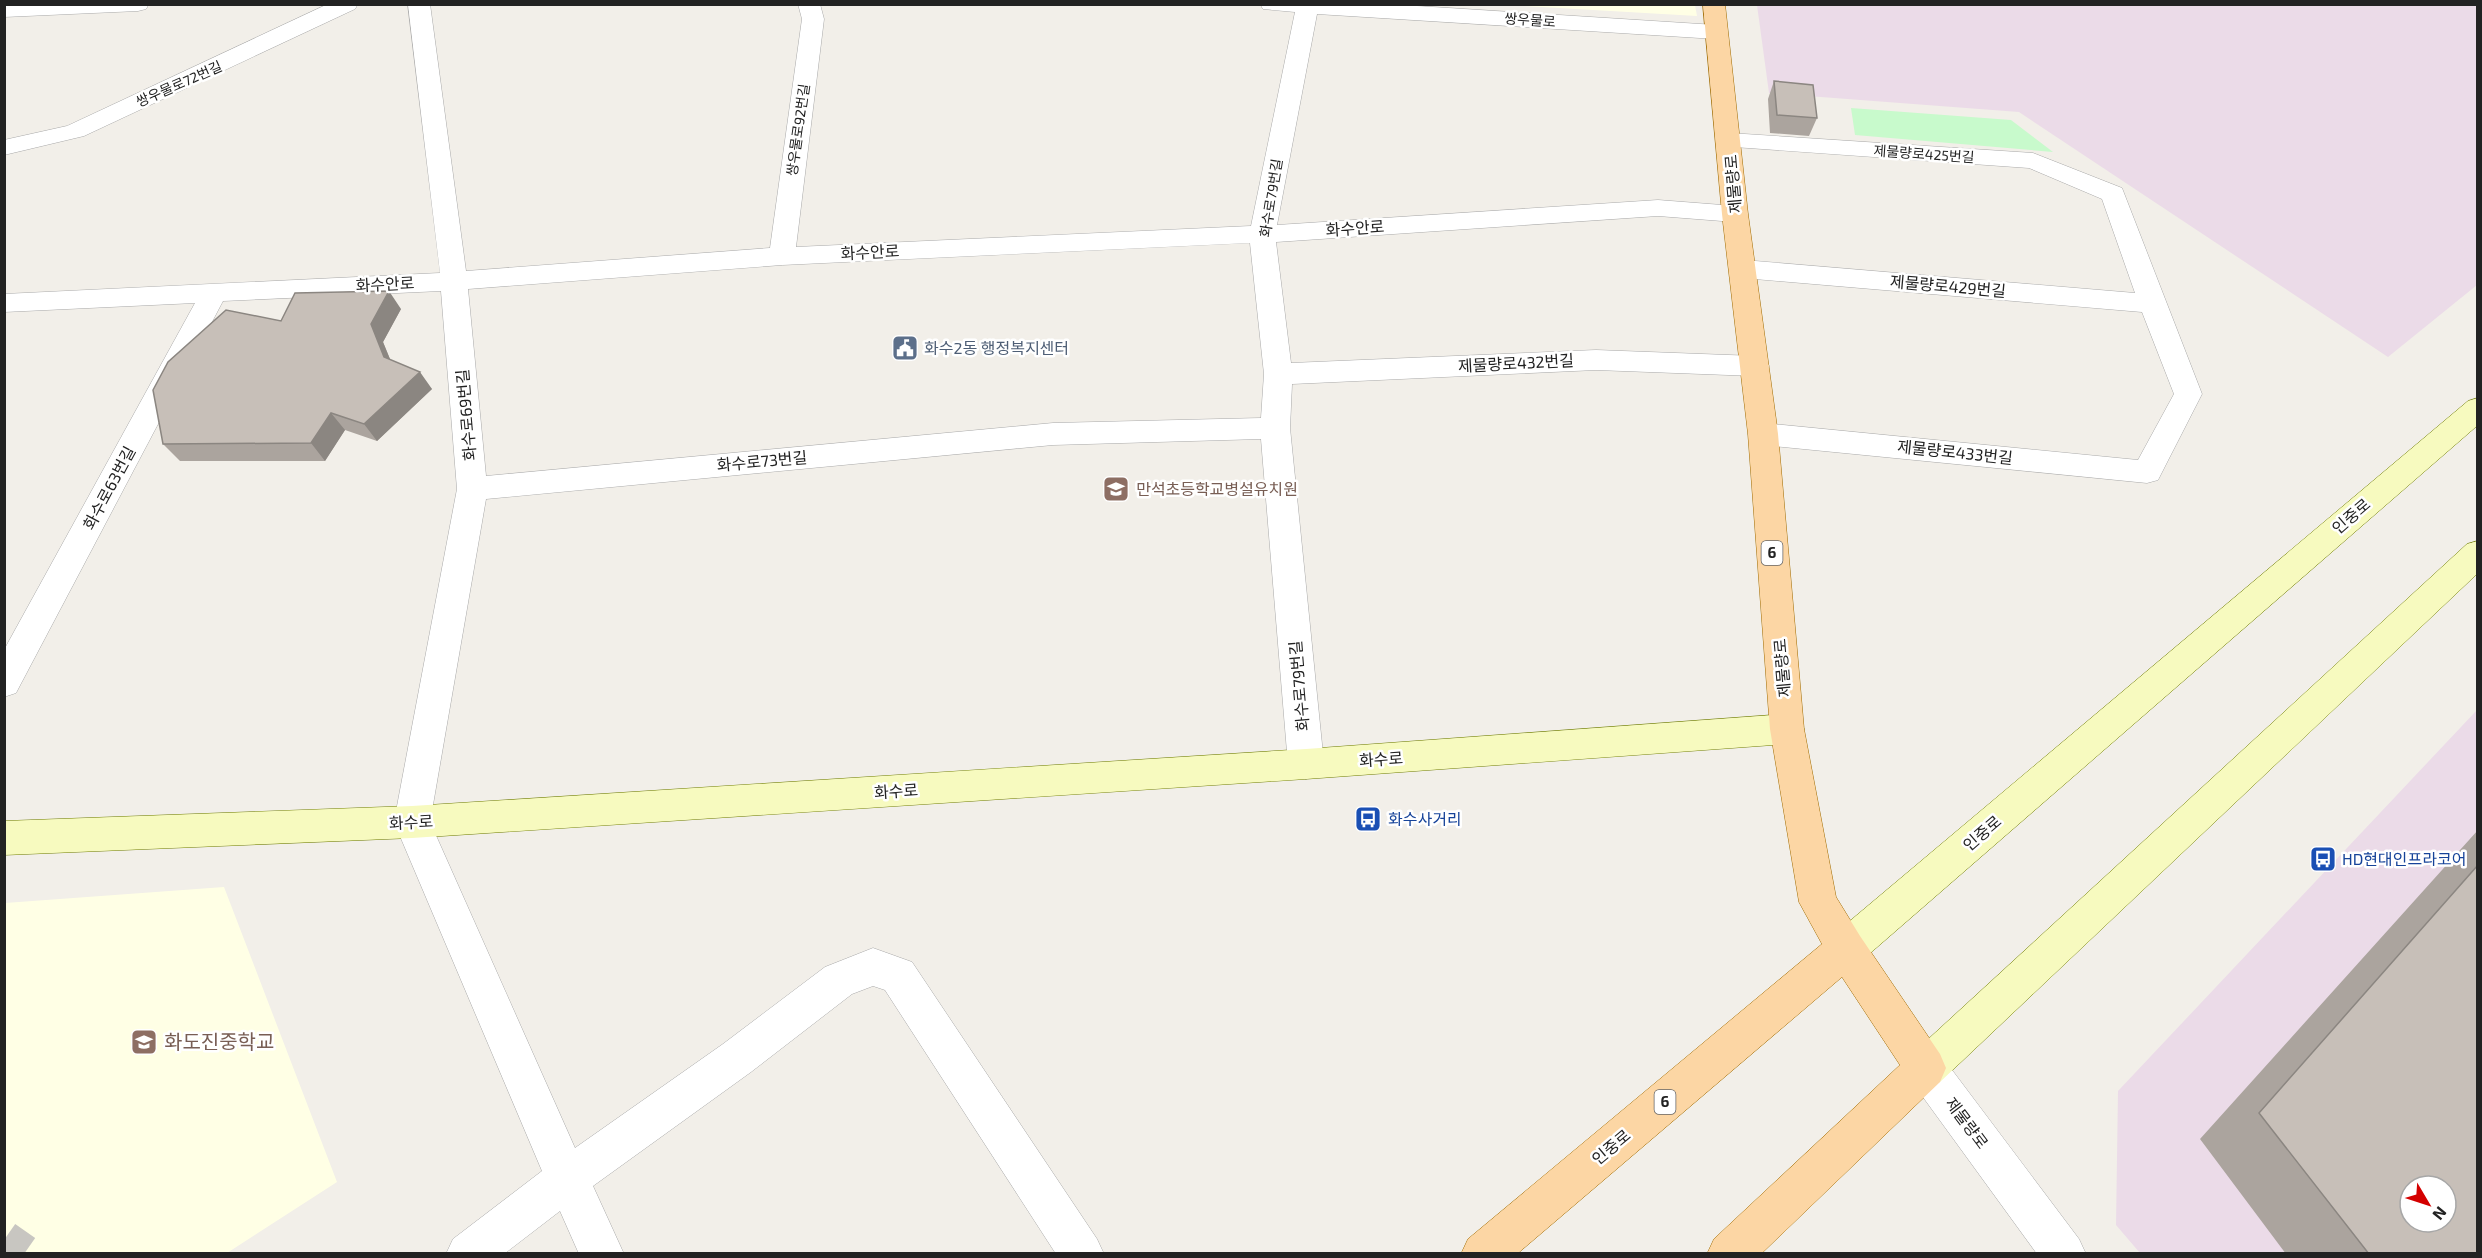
<svg xmlns="http://www.w3.org/2000/svg" width="2482" height="1258" font-family="'Exo 2','Noto Sans KR',sans-serif">
	<style>
		.industrial { fill: #ebdbe8; fill-rule: evenodd }
		.education { fill: #ffffe5 }
		.park { fill: #c8facc }
		.lines { fill: none; stroke-linecap: round; stroke-linejoin: round }
		.highway-tunnel { stroke: #c8c6c1; stroke-width: 39; stroke-dasharray: 39 20; stroke-linecap: butt }
		.street-casing { stroke: #a9a9a9; stroke-width: 1 }
		.secondary-casing { stroke: #707d05; stroke-width: 1 }
		.primary-casing { stroke: #a06b00; stroke-width: 1 }
		.street { fill: #fff; fill-rule: evenodd }
		.secondary { fill: #f7fabf; fill-rule: evenodd }
		.primary { fill: #fcd6a4; fill-rule: evenodd }
		.wall { fill: #aba49e }
		.shaded-wall { fill: #8b8681 }
		.building { fill: #c7bfb8; stroke: #8b8681; stroke-width: 1.5; fill-rule: evenodd }
		.labels { text-anchor: middle; stroke-width: 5; stroke-linejoin: round; paint-order: stroke }
		.far-street-label { font-size: 14px; fill: #222; stroke: #fff }
		.shield { fill: #fff; stroke: #646464; stroke-width: 1.5 }
		.shield-label { font-size: 15px; font-weight: bold; fill: #222 }
		.street-label { font-size: 16px; fill: #222; stroke: #fff }
		.service-label { font-size: 16px; fill: #4e5e75; stroke: #fff; text-anchor: start }
		.education-label { font-size: 16px; fill: #785e54; stroke: #fff; text-anchor: start }
		.transit-label { font-size: 16px; fill: #164399; stroke: #fff; text-anchor: start }
		.near-education-label { font-size: 20px; fill: #785e54; stroke: #fff; text-anchor: start }
	</style>
	<rect width="100%" height="100%" fill="#f2efe9"/>
	<!-- industrial -->
	<path class="industrial" d="M1757 5H2477V285L2388 357 2019 112 1769 93Z
		M2477 710V1253H2140L2116 1225 2118 1091ZM2410 1186H2446V1222H2410Z"/>
	<!-- education -->
	<path class="education" d="M1509 5H1695L1697 16Z
		M224 887 337 1182 227 1253H5V903Z"/>
	<!-- park -->
	<path class="park" d="M1851 108 2011 120 2053 152 1855 135Z"/>
	<g class="lines">
		<!-- highway-tunnel -->
		<path class="highway-tunnel" d="M4 1240 24 1254"/>
		<defs>
			<path id="street" d="M4 4H149L146 9 138 11 4 17Z
				M328 4H358L355 9 84 136 4 155V140L67 126Z
				M408 4H430L466 271 770 248 802 19 798 4H820L824 19 796 247 1251 226 1295 12 1263 9 1260 4H1386L1716 25 1724 27 1727 32 1724 37 1716 39 1317 14 1277 225 1658 200 1735 206 1744 208 1748 214 1744 220 1735 222 1658 216 1276 242 1291 363 1596 350 1755 356 1765 359 1769 366 1765 373 1755 376 1596 370 1292 384 1290 428 1324 764 1318 775 1306 779 1294 775 1288 764 1261 439 1053 445 486 499 430 822 575 1148 723 1044 825 967 873 948 912 962 1097 1239 1104 1254H1056L885 990 873 986 852 994 751 1072 593 1186 624 1254H579L560 1211 504 1254H446L453 1239 542 1171 394 822 457 489 441 291 223 301 16 693 4 697V650L195 303 4 312V294L440 273ZM1250 243 1264 374 1261 418 1053 423 486 476 468 289 782 265Z
				M1729 133 2033 153 2122 188 2202 394 2158 480 2147 483 1763 445 1753 442 1748 434 1753 426 1763 423 2138 460 2174 394 2142 312 1743 278 1734 275 1730 269 1734 263 1743 260 2135 293 2102 199 2029 168 1720 146 1717 141 1720 136Z
				M1926 1048 1940 1054 2079 1239 2086 1254H2037L1912 1082 1906 1068 1912 1054Z"/>
			<path id="secondary" d="M2478 398V425L1860 962 1846 967 1832 962 1827 949 1832 936 2468 401Z
				M2478 541V573L1940 1082 1926 1088 1912 1082 1906 1068 1912 1054 2467 544Z
				M1787 714 1799 718 1804 729 1799 740 1787 744 1306 779 412 838 4 855V821L412 806 1306 749Z"/>
			<path id="primary" d="M1703 4H1725L1748 214 1778 434 1804 729 1836 897 1860 936 1940 1054 1946 1068 1940 1082 1761 1254H1707L1714 1239 1900 1065 1842 977 1517 1254H1461L1468 1239 1822 944 1799 902 1770 729 1748 434 1722 214Z"/>
		</defs>
		<!-- street casing -->
		<use href="#street" class="street-casing"/>
		<!-- secondary casing -->
		<use href="#secondary" class="secondary-casing"/>
		<!-- primary casing -->
		<use href="#primary" class="primary-casing"/>
		<!-- street -->
		<use href="#street" class="street"/>
		<!-- secondary -->
		<use href="#secondary" class="secondary"/>
		<!-- primary -->
		<use href="#primary" class="primary"/>
	</g>
	<!-- wall -->
	<path class="wall" d="M1774 81 1817 118 1809 136 1770 133 1768 99Z
		M401 309 383 342 390 359 432 389 377 441 345 430 325 461H180L163 444 281 321Z
		M2478 830V1254H2286L2200 1139Z"/>
	<!-- shaded-wall -->
	<path class="shaded-wall" d="M389 291 401 309 383 342 396 374 384 357 371 324Z
		M420 372 432 389 377 441 364 424Z
		M331 413 345 430 325 461 311 443Z"/>
	<!-- building -->
	<path class="building" d="M1774 81 1813 85 1817 118 1777 115Z
		M389 291 371 324 384 357 420 372 364 424 331 413 311 443 163 444 153 390 168 362 226 310 281 321 295 293Z
		M2478 865V1254H2369L2259 1113ZM2410 1186H2446V1222H2410Z"/>
	<!-- icons -->
	<defs>
		<symbol id="civic-square" viewBox="-11 -11 22 22"><rect x="-9" y="-9" width="18" height="18" rx="4" fill="#5c6f8a" stroke="#fff"/><path d="M-.6-6.5H3V-4.5H.6V-3L4-1V1h2V6H-6V1h2V-1L-.6-3ZM-1.2 2.5V6h2.4V2.5Z" fill="#fff"/></symbol>
		<symbol id="school-square" viewBox="-11 -11 22 22"><rect x="-9" y="-9" width="18" height="18" rx="4" fill="#8d6e63" stroke="#fff"/><path d="M0-5L7-2L0 1L-7-2ZM-4 1L0 2.5L4 1V4Q0 6-4 4Z" fill="#fff"/></symbol>
		<symbol id="bus-square" viewBox="-11 -11 22 22"><rect x="-9" y="-9" width="18" height="18" rx="4" fill="#1a4fb4" stroke="#fff"/><path d="M-5-6H5V4H4V6H2V4H-2V6H-4V4H-5ZM-3.5-4V0h7V-4ZM-3.5 1.2v1.5H-2V1.2ZM2 1.2v1.5H3.5V1.2Z" fill="#fff"/></symbol>
	</defs>
	<g fill-rule="evenodd">
		<use href="#civic-square" x="890" y="333" width="30" height="30"/>
		<use href="#school-square" x="1101" y="474" width="30" height="30"/>
		<use href="#bus-square" x="1353" y="804" width="30" height="30"/>
		<use href="#bus-square" x="2308" y="844" width="30" height="30"/>
		<use href="#school-square" x="129" y="1027" width="30" height="30"/>
	</g>
	<g class="labels">
		<!-- far-street labels -->
		<g class="far-street-label">
			<text transform="translate(1530 20) rotate(4)" y="5">쌍우물로</text>
			<text transform="translate(179 84) rotate(-24)" y="5">쌍우물로72번길</text>
			<text transform="translate(798 130) rotate(-82)" y="5">쌍우물로92번길</text>
			<text transform="translate(1924 154) rotate(4)" y="5">제물량로425번길</text>
			<text transform="translate(1271 198) rotate(-81)" y="5">화수로79번길</text>
		</g>
		<!-- shield labels -->
		<g class="shield">
			<rect x="1761.5" y="541" width="21" height="24" rx="4.5"/>
			<rect x="1654.5" y="1090" width="21" height="24" rx="4.5"/>
		</g>
		<g class="shield-label">
			<text x="1772" y="558">6</text>
			<text x="1665" y="1107">6</text>
		</g>
		<!-- street labels -->
		<g class="street-label">
			<text transform="translate(1733 184) rotate(-95)" y="6">제물량로</text>
			<text transform="translate(1355 228) rotate(-4)" y="6">화수안로</text>
			<text transform="translate(870 252) rotate(-3)" y="6">화수안로</text>
			<text transform="translate(385 284) rotate(-3)" y="6">화수안로</text>
			<text transform="translate(1948 286) rotate(5)" y="6">제물량로429번길</text>
			<text transform="translate(1516 363) rotate(-3)" y="6">제물량로432번길</text>
			<text transform="translate(466 415) rotate(-95)" y="6">화수로69번길</text>
			<text transform="translate(1955 452) rotate(6)" y="6">제물량로433번길</text>
			<text transform="translate(762 461) rotate(-5)" y="6">화수로73번길</text>
			<text transform="translate(109 488) rotate(-62)" y="6">화수로63번길</text>
			<text transform="translate(2351 516) rotate(-41)" y="6">인중로</text>
			<text transform="translate(1782 668) rotate(-95)" y="6">제물량로</text>
			<text transform="translate(1299 686) rotate(-95)" y="6">화수로79번길</text>
			<text transform="translate(1381 759) rotate(-4)" y="6">화수로</text>
			<text transform="translate(896 791) rotate(-4)" y="6">화수로</text>
			<text transform="translate(411 822) rotate(-3)" y="6">화수로</text>
			<text transform="translate(1982 833) rotate(-41)" y="6">인중로</text>
			<text transform="translate(1967 1123) rotate(53)" y="6">제물량로</text>
			<text transform="translate(1611 1147) rotate(-40)" y="6">인중로</text>
		</g>
		<!-- service labels -->
		<g class="service-label">
			<text x="924" y="354">화수2동 행정복지센터</text>
		</g>
		<!-- education labels -->
		<g class="education-label">
			<text x="1136" y="495">만석초등학교병설유치원</text>
		</g>
		<!-- transit labels -->
		<g class="transit-label">
			<text x="1388" y="825">화수사거리</text>
			<text x="2342" y="865">HD현대인프라코어</text>
		</g>
		<!-- near-education labels -->
		<g class="near-education-label">
			<text x="164" y="1049">화도진중학교</text>
		</g>
	</g>
	<!-- border -->
	<rect width="2482" height="1258" fill="none" stroke="#222222" stroke-width="12"/>
	<!-- north arrow -->
	<g transform="translate(2428 1204) rotate(129)"><circle r="28" fill="#ffffff" stroke="#a7a7a7" stroke-width="1.5"/>
	<path d="M0-4.5L10 22L0 15L-10 22Z" fill="#d40000"/>
	<text y="-9" font-size="16" font-weight="bold" text-anchor="middle" fill="#222222">N</text>
	</g>
</svg>
